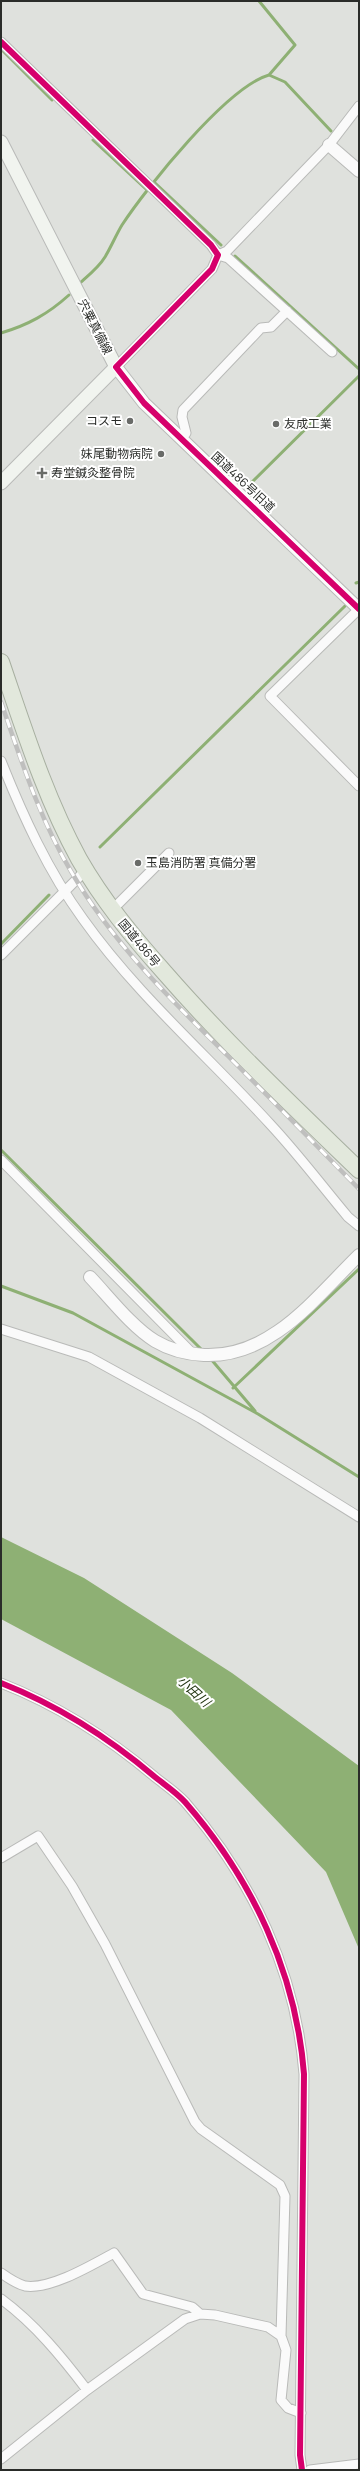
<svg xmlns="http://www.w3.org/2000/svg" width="360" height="2471" font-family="Manrope,'Noto Sans JP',sans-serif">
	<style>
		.water { fill: #8eb074 }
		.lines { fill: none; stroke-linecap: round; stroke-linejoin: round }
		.stream { stroke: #8eb074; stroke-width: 3 }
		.minor-casing { stroke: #b9bab8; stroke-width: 11 }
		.tertiary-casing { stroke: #b9bab8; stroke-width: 14 }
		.secondary-casing { stroke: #b9bab8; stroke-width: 15 }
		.trunk-casing { stroke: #a7afa0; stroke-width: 18 }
		.minor { stroke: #fafafa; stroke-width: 9 }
		.tertiary { stroke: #fafafa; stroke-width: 12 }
		.secondary { stroke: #f1f4ef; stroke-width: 13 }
		.trunk { stroke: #e2e8dc; stroke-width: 16 }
		.rail-casing { stroke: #bfbfbe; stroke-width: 4.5 }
		.rail { stroke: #fff; stroke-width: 3; stroke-dasharray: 9; stroke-linecap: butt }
		.cycleway-casing { stroke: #fff; stroke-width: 8 }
		.cycleway { stroke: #d6006c; stroke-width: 6 }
		.poi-dot { fill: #696b68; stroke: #fff; stroke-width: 1.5 }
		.labels { text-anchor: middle; stroke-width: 4; stroke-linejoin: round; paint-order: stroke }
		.street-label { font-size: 12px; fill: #2a2c29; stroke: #fff }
		.poi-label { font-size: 12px; fill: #2a2c29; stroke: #fff; text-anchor: start }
		.water-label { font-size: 13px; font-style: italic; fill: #233613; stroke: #fff }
	</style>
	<rect width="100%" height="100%" fill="#dfe1dd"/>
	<!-- water -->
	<path class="water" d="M1 1537 84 1578 232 1673 359 1766V1949L326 1872 171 1710 1 1619Z"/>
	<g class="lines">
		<!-- stream -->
		<path class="stream" d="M259 1 295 45 269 75
			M1 49 52 100
			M93 140 147 190
			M154 182 221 245
			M235 256 359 369
			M80 283C89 275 99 267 105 257 111 247 116 235 122 225 147 187 227 87 269 75L285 82 331 131
			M1 333C28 325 48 314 69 295
			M250 484 359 376
			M356 583 359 582
			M100 847 345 606
			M1 944 49 895
			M1 1150 203 1351
			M1 1286 73 1313 258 1414 359 1477
			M210 1358 255 1411
			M233 1388 359 1269"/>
		<defs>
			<path id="minor" d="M1 42 211 245 218 255 212 269 116 367
				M218 255 227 251 329 145 359 106
				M218 255 228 258 332 352
				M181 439 186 433 182 417 183 410 261 328 271 327 287 311
				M359 609 270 696 359 786
				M1 761C23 816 48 871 83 919 137 995 208 1056 270 1124 298 1154 322 1186 348 1217L359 1226
				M112 910 169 853
				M1 955 86 870
				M1 1160 193 1354
				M1 1329 89 1357 200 1418 359 1517
				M1 1683C57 1705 109 1738 155 1777 165 1785 177 1793 185 1802 252 1879 296 1972 304 2074L300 2455 302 2470
				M1 1858 38 1836 72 1886 105 1944 195 2122 201 2129 280 2185 285 2196 281 2336
				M1 2273C8 2278 17 2284 25 2286 50 2290 92 2265 114 2253L143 2294 192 2307 200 2314
				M1 2299C35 2324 62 2357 87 2390
				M1 2459 87 2390 185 2319 200 2314 215 2315 268 2327 281 2336 286 2350 281 2400 288 2408 301 2413
				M310 2470 359 2464"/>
			<path id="tertiary" d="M329 145 359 171
				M116 367 144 403 359 609
				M90 1277C109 1297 132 1327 155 1341 170 1350 187 1354 204 1355 271 1358 315 1298 359 1255"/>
			<path id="secondary" d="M1 142 116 367 1 483"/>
			<path id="trunk" d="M1 662C24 729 45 797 79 859 103 901 133 937 165 973 226 1043 293 1106 359 1170"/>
		</defs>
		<!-- minor casing -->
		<use href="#minor" class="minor-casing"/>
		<!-- tertiary casing -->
		<use href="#tertiary" class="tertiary-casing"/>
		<!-- secondary casing -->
		<use href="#secondary" class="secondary-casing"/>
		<!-- trunk casing -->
		<use href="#trunk" class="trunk-casing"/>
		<!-- minor -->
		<use href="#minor" class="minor"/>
		<!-- tertiary -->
		<use href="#tertiary" class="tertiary"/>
		<!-- secondary -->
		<use href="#secondary" class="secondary"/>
		<!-- trunk -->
		<use href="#trunk" class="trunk"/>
		<defs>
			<path id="rail" d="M1 702C21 760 40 820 72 873 113 943 169 998 227 1055 271 1099 315 1144 359 1189"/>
		</defs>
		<!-- rail casing -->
		<use href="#rail" class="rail-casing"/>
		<!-- rail -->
		<use href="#rail" class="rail"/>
		<defs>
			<path id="cycleway" d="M1 42 211 245 218 255 212 269 116 367 144 403 359 609
				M1 1683C57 1705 109 1738 155 1777 165 1785 177 1793 185 1802 252 1879 296 1972 304 2074L300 2455 302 2470"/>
		</defs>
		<!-- cycleway casing -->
		<use href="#cycleway" class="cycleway-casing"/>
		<!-- cycleway -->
		<use href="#cycleway" class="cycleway"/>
	</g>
	<!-- markers -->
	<g class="poi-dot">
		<circle cx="130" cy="421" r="4"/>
		<circle cx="276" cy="424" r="4"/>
		<circle cx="161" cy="454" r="4"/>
		<path d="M40 467h4v4h4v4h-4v4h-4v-4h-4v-4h4z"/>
		<circle cx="138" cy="863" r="4"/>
	</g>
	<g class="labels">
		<!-- street labels -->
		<g class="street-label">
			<text transform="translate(95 327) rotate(63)" y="4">宍粟真備線</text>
			<text transform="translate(243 482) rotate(43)" y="4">国道486号旧道</text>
			<text transform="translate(139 943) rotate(50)" y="4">国道486号</text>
		</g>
		<!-- poi labels -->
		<g class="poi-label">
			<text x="122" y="425" text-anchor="end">コスモ</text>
			<text x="284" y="428">友成工業</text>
			<text x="153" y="458" text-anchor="end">妹尾動物病院</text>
			<text x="51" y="477">寿堂鍼灸整骨院</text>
			<text x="146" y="867">玉島消防署 真備分署</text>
		</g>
		<!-- water labels -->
		<g class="water-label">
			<text transform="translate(194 1691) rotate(42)" y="5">小田川</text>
		</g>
	</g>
	<!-- border -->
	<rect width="360" height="2471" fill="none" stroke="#2a2c29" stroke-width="4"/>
</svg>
